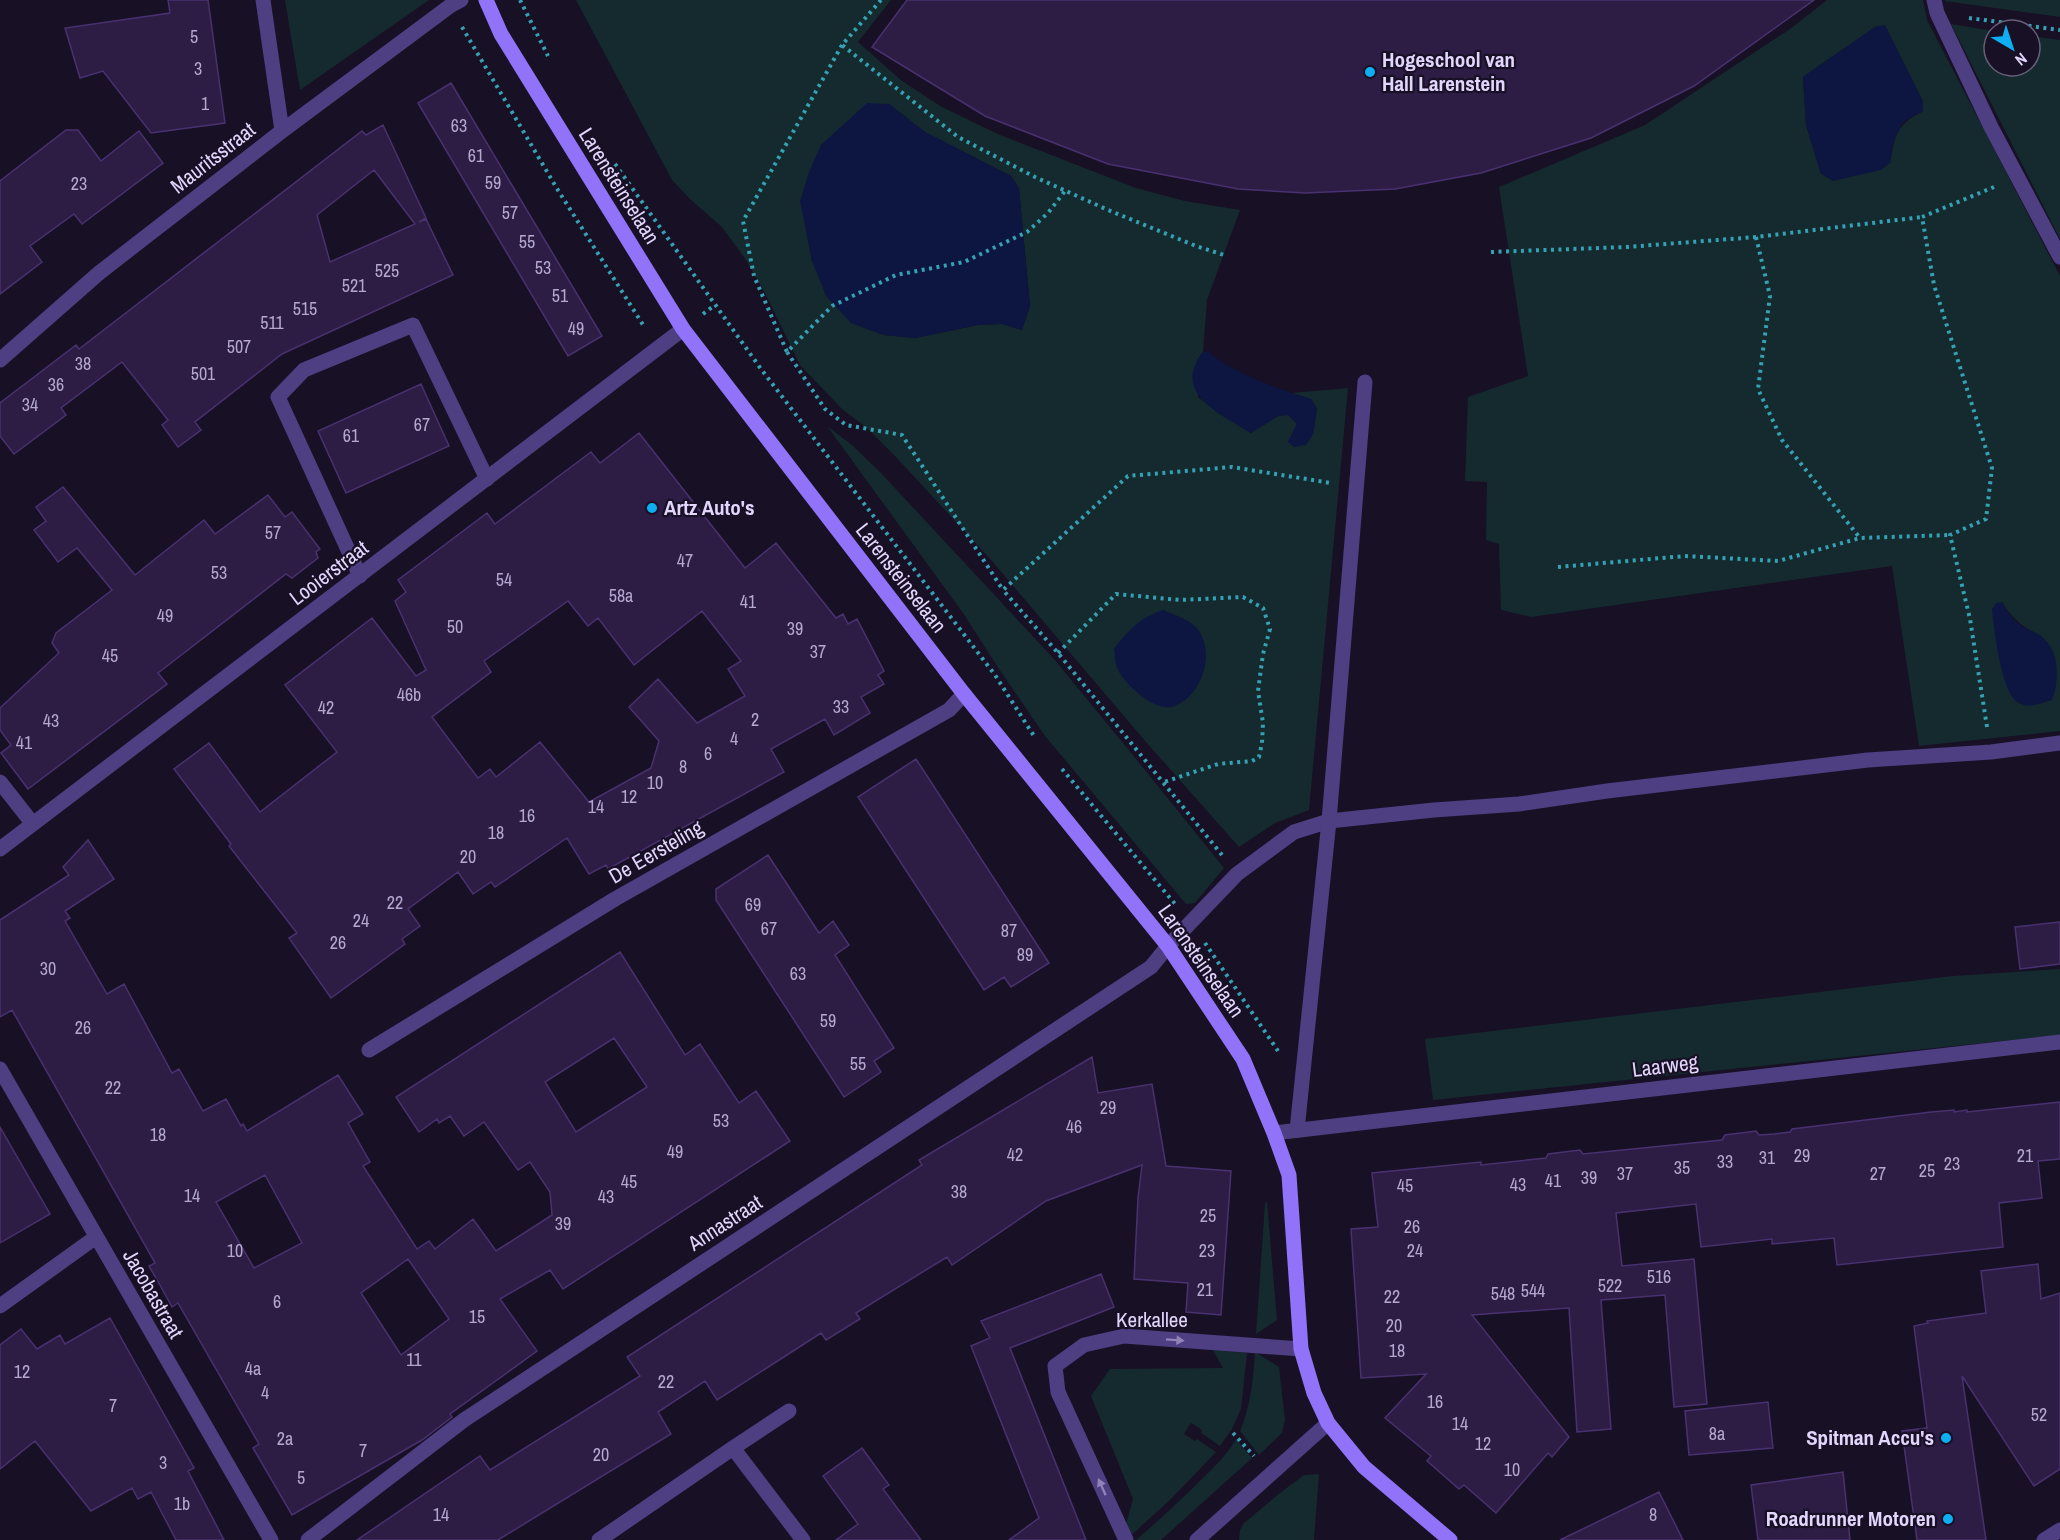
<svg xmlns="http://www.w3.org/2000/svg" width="2060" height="1540" font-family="'Archivo Narrow',sans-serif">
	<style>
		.green { fill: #142a2f; fill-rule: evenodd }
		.water { fill: #0d1641 }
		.building { fill: #2d1d45; stroke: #493170; stroke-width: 1.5; fill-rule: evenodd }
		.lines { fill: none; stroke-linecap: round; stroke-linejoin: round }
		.path { stroke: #36a1b2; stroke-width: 4; stroke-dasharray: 3 4.5; stroke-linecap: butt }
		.lane { stroke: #4e3e82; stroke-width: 15 }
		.street { stroke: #4e3e82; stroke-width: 15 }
		.secondary { stroke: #9073f8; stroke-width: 15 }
		.oneway { fill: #9182b9 }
		.poi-dot { fill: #0daff2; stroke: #181025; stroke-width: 2 }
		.labels { text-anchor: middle; stroke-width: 4.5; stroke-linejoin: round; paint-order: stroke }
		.number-label { font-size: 18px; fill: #b5a8cf }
		.poi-label { font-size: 21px; font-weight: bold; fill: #e2d6fd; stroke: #181025; text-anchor: start }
		.street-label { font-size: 21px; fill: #e2d6fd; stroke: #181025 }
	</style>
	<rect width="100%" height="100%" fill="#181025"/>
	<!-- green -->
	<path class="green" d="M285 0H429L300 90Z
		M576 0H891L858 42 902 81 942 107 1000 135 1136 188 1185 201 1240 210 1207 300 1203 352 1197 360 1198 397 1216 411 1251 433 1278 416 1288 415 1297 424 1288 442 1306 444 1313 434 1317 409 1311 399 1292 393 1348 388 1309 810 1275 823 1239 847 1146 742 992 561 896 457 867 428 842 409 800 365 765 293 746 260 722 227 691 200 672 180ZM889 104 925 132 1011 176 1019 188 1030 306 1022 330 1002 324 978 325 915 338 884 335 851 323 812 261 807 236Z
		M1827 0H1923L1927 20 2060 276V731L1919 746 1892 566 1531 617 1501 610 1499 544 1486 540 1487 482 1465 481 1468 397 1528 376 1499 187 1645 125 1790 29ZM1885 25 1923 111C1895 127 1896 132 1890 163L1821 174 1806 125 1803 77 1875 27ZM2002 602C2012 619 2023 627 2041 636L2010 692 2007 682Z
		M1945 0H2060V17L1945 1Z
		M1951 24 1994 31V66H2030V36L2060 40V239Z
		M827 426 852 445 880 472 1054 659 1132 754 1224 868 1195 903 1186 904 1045 736 999 669 963 613Z
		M2060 969V1035L1433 1100 1425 1039 1953 976Z
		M1267 1202 1277 1320 1256 1334 1265 1204Z
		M1213 1350 1247 1353 1241 1409 1232 1429 1220 1446 1201 1433 1202 1430 1191 1423 1184 1434 1195 1441 1197 1439 1216 1452 1171 1499 1127 1539 1124 1532 1133 1499 1091 1396 1110 1369 1223 1368Z
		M1255 1352 1279 1367 1285 1420 1282 1433 1259 1455 1240 1431C1251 1405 1253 1380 1255 1352Z
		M1236 1439 1252 1458 1161 1540H1136C1159 1520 1181 1500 1202 1479 1215 1466 1228 1454 1236 1439Z
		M1319 1474 1314 1540H1239L1240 1530 1244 1523 1280 1493 1304 1475Z"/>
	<!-- water -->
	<path class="water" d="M1885 25 1923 101V111L1903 122 1894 140 1890 163 1881 170 1833 181 1821 174 1806 125 1803 77 1875 27Z
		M867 103 889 104 925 132 1011 176 1019 188 1030 306 1022 330 1002 324 978 325 915 338 884 335 851 323 826 296 812 261 800 201 809 172 821 145Z
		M1208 351C1229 372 1282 390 1311 399L1317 409 1313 434 1306 445 1294 447 1288 442 1297 424 1288 415 1278 416 1251 433C1222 415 1170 393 1203 352Z
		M2002 602C2008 613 2015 623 2027 629 2031 631 2036 633 2040 635 2060 650 2060 679 2052 700 2041 703 2031 709 2019 703 2001 694 1994 628 1992 609L1996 603Z
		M1163 610C1175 615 1192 620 1199 631 1215 655 1202 695 1175 706 1156 714 1124 684 1117 668 1115 663 1115 655 1114 649 1128 630 1140 618 1163 610Z"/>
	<!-- building -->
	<path class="building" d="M168 0H208L225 123 151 133 103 71 80 78 65 28 170 13Z
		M907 0H1814L1694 86 1591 138 1481 173 1395 189 1305 193 1238 189 1108 164 985 116 872 47Z
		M451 83 602 336 568 356 418 103Z
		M383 125 426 218 419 222 426 219 453 275 282 354 195 422 201 430 178 447 162 425 168 420 122 362 61 408 66 415 14 454 0 436V403L76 345 79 349 362 131 366 135ZM374 170 415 224 330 262 317 215Z
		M66 130H78L101 161 139 131 163 163 82 224 74 214 30 246 42 262 0 294V181Z
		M421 384 449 446 346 493 318 431Z
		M639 433 745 568 776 543 836 618 843 614 848 624 857 619 884 671 878 675 884 684 861 697 870 713 834 735 825 719 771 749 784 772 608 869 606 865 589 874 567 838 495 887 491 882 473 894 458 872 408 909 420 926 402 939 405 944 331 998 289 938 297 933 229 846 231 844 174 769 209 743 260 812 337 752 285 685 372 618 416 676 426 670 395 601 406 592 398 580 487 513 495 524 591 452 600 463ZM568 601 588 626 598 618 634 665 702 611 741 661 728 669 745 696 697 723 658 679 629 707 659 741 651 768 589 802 540 742 496 777 490 769 478 778 432 717 491 672 484 661Z
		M63 487 135 575 204 520 215 534 268 495 285 517 292 512 320 549 316 552 318 558 292 578 286 574 158 673 167 684 28 789 1 753 11 745 0 730V708L59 653 52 643 56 633 112 590 77 548 58 562 34 530 46 521 36 507Z
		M916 759 1049 963 1011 987 1004 977 984 990 858 797Z
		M88 840 114 879 65 911 70 918 65 921 107 994 124 984 172 1073 179 1069 203 1111 226 1099 241 1126 243 1124 247 1131 338 1075 363 1114 348 1123 370 1162 363 1166 417 1249 429 1241 435 1249 473 1219 496 1251 552 1215 550 1192 530 1162 518 1170 484 1122 464 1136 450 1116 439 1123 437 1119 419 1132 396 1097 620 952 685 1055 700 1044 739 1103 756 1091 790 1141 563 1289 550 1270 500 1299 537 1351 450 1414 452 1417 422 1440 292 1515 253 1448 259 1444 178 1303 172 1307 161 1287 149 1266 155 1263 12 1010 0 1017V920L69 875 63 867ZM614 1038 647 1087 576 1132 545 1082ZM265 1175 302 1243 254 1268 216 1202ZM408 1259 449 1319 401 1355 361 1293Z
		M768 855 819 933 833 921 849 945 835 955 894 1048 874 1061 881 1072 844 1097 716 900V889Z
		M2060 922V964L2020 969 2015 927Z
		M1092 1057 1098 1093 1152 1084 1166 1166 1231 1171 1221 1315 1186 1312 1188 1283 1134 1279 1138 1198 1142 1165 1046 1201 952 1265 947 1257 856 1313 860 1319 826 1340 821 1333 717 1400 705 1381 658 1412 671 1434 498 1540H357L480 1456 490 1470 640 1376 627 1357 922 1165 919 1160Z
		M2060 1102V1159L2038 1161 2042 1198 1999 1203 2003 1247 1837 1265 1834 1238 1772 1244V1239L1701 1247 1696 1204 1616 1213 1622 1266 1694 1259 1707 1404 1674 1407 1665 1295 1601 1300 1611 1429 1577 1432 1569 1308 1472 1315 1569 1437 1552 1457 1548 1453 1496 1513 1464 1485 1459 1489 1427 1461 1431 1456 1385 1418 1426 1374 1361 1378 1351 1229 1378 1227 1372 1173 1481 1162V1165L1546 1158 1548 1154 1580 1150 1583 1154 1722 1140 1725 1135 1756 1131 1759 1135 1774 1134 1790 1132 1792 1129 1931 1112 1954 1110V1112L1967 1110V1112Z
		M0 1127 50 1214 0 1243Z
		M2038 1264 2041 1299 2060 1293V1469L2034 1486 1962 1376 1986 1540H1917L1902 1431 1927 1428 1914 1326 1928 1323 1927 1321 1986 1313 1981 1271Z
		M1101 1274 1114 1307 1010 1348 1086 1540H1009L1039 1518 971 1346 990 1338 981 1321Z
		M110 1318 194 1468 188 1471 224 1540H176L151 1492 138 1499 132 1488 91 1511 35 1441 0 1469V1345L21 1329 37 1349 60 1335 65 1344Z
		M1768 1402 1773 1448 1689 1455 1685 1411Z
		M862 1448 889 1485 883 1489 921 1540H836L858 1524 823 1476Z
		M1843 1472 1850 1540H1758L1751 1485Z
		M1659 1492 1683 1540H1560Z"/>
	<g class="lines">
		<!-- path -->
		<path class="path" d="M520 0 548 56
			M881 0 842 45 958 137 1035 177 1108 210 1196 246 1224 255
			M1969 18 2060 30
			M462 27 556 187 645 328
			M842 45 743 221 754 276 787 352 832 306 896 275 964 262 1027 232 1048 213 1065 191
			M615 164 761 369 995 675 1034 736
			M1756 237 1770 296 1758 389 1782 440 1860 538
			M1491 252 1627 247 1756 237 1922 217
			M703 314 715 305
			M787 352 825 409 846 425 902 435 1003 590
			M1558 567 1685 556 1778 561 1860 538 1950 535
			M1058 653 1116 594 1180 600 1243 597 1263 608 1270 629 1263 654 1258 691 1263 723 1262 743 1259 757 1252 761 1218 764 1164 782
			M1987 727 1970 619 1950 535 1986 519 1992 468 1934 285 1922 217 1994 187
			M1062 769 1175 904
			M1222 855 1058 653 1003 590 1128 476 1232 467 1331 483
			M1205 943 1278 1051
			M1233 1433 1254 1456"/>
		<!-- lane -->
		<path class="lane" d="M1934 0 1937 13 1991 127 2060 257
			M360 576 278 397 304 370 413 325 487 479
			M1168 946 1237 874 1294 832 1329 821 1434 810 1519 804 1607 791 1868 760 1991 752 2060 743"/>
		<!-- street -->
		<path class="street" d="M263 0 282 131
			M0 360 99 273 282 131 450 6 461 0
			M0 782 33 824
			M0 849 683 329
			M369 1050 615 899 949 710 964 694
			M0 1069 271 1540
			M1297 1130 1329 821 1365 382
			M1274 1133 2060 1042
			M0 1306 96 1237
			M789 1411 733 1448 803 1540
			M308 1540 464 1420 1151 967 1168 946
			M599 1540 733 1448
			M1126 1540 1058 1392 1055 1366 1084 1345 1124 1336 1301 1349
			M1197 1540 1328 1423
			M2044 1540 2060 1530"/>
		<!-- secondary -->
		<path class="secondary" d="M486 0 501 34 683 329 964 694 1168 946 1243 1059 1274 1133 1289 1175 1301 1349 1314 1393 1328 1423 1364 1467 1450 1540"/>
	</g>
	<!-- one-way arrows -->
	<defs><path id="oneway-solid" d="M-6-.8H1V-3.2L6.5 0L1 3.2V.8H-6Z" transform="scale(1.5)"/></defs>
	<g class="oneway">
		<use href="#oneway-solid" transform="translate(1175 1340) rotate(4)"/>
		<use href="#oneway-solid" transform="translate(1102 1487) rotate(-114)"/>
	</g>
	<!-- markers -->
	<g class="poi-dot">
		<circle cx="1370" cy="72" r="6"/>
		<circle cx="652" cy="508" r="6"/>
		<circle cx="1946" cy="1438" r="6"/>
		<circle cx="1948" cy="1519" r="6"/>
	</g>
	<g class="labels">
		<!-- number labels -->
		<g class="number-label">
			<text x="194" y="43">5</text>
			<text x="198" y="75">3</text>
			<text x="205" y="110">1</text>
			<text x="459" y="132">63</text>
			<text x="476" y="162">61</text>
			<text x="493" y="189">59</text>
			<text x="79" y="190">23</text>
			<text x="510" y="219">57</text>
			<text x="527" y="248">55</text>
			<text x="543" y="274">53</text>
			<text x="387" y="277">525</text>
			<text x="354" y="292">521</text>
			<text x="560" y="302">51</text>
			<text x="305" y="315">515</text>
			<text x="272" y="329">511</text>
			<text x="576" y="335">49</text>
			<text x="239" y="353">507</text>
			<text x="83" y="370">38</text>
			<text x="203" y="380">501</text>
			<text x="56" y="391">36</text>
			<text x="30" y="411">34</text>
			<text x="422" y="431">67</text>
			<text x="351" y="442">61</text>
			<text x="273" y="539">57</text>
			<text x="685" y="567">47</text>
			<text x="219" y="579">53</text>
			<text x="504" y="586">54</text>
			<text x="621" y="602">58a</text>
			<text x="748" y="608">41</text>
			<text x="165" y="622">49</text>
			<text x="455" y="633">50</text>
			<text x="795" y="635">39</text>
			<text x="818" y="658">37</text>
			<text x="110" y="662">45</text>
			<text x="409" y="701">46b</text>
			<text x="841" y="713">33</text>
			<text x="326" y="714">42</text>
			<text x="755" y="726">2</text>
			<text x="51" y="727">43</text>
			<text x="734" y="745">4</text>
			<text x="24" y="749">41</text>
			<text x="708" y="760">6</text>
			<text x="683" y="773">8</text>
			<text x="655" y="789">10</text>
			<text x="629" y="803">12</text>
			<text x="596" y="813">14</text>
			<text x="527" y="822">16</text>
			<text x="496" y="839">18</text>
			<text x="468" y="863">20</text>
			<text x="395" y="909">22</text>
			<text x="753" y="911">69</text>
			<text x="361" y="927">24</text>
			<text x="769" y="935">67</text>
			<text x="1009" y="937">87</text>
			<text x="338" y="949">26</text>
			<text x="1025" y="961">89</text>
			<text x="48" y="975">30</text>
			<text x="798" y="980">63</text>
			<text x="828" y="1027">59</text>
			<text x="83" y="1034">26</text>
			<text x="858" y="1070">55</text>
			<text x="113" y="1094">22</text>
			<text x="1108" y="1114">29</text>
			<text x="721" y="1127">53</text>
			<text x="1074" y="1133">46</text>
			<text x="158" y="1141">18</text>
			<text x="675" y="1158">49</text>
			<text x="1015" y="1161">42</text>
			<text x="1802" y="1162">29</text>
			<text x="2025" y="1162">21</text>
			<text x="1767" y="1164">31</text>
			<text x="1725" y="1168">33</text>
			<text x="1952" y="1170">23</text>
			<text x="1682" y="1174">35</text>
			<text x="1927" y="1177">25</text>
			<text x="1625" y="1180">37</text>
			<text x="1878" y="1180">27</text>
			<text x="1589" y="1184">39</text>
			<text x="1553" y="1187">41</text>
			<text x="629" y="1188">45</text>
			<text x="1518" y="1191">43</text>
			<text x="1405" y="1192">45</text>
			<text x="959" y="1198">38</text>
			<text x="192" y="1202">14</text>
			<text x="606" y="1203">43</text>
			<text x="1208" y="1222">25</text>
			<text x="563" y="1230">39</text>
			<text x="1412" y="1233">26</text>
			<text x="235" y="1257">10</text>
			<text x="1207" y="1257">23</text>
			<text x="1415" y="1257">24</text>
			<text x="1659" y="1283">516</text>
			<text x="1610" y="1292">522</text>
			<text x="1205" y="1296">21</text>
			<text x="1533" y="1297">544</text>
			<text x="1503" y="1300">548</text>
			<text x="1392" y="1303">22</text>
			<text x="277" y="1308">6</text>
			<text x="477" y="1323">15</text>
			<text x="1394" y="1332">20</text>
			<text x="1397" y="1357">18</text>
			<text x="414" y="1366">11</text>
			<text x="253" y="1375">4a</text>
			<text x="22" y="1378">12</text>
			<text x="666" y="1388">22</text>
			<text x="265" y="1399">4</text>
			<text x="1435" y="1408">16</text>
			<text x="113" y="1412">7</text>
			<text x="2039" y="1421">52</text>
			<text x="1460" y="1430">14</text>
			<text x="1717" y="1440">8a</text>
			<text x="285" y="1445">2a</text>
			<text x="1483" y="1450">12</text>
			<text x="363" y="1457">7</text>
			<text x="601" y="1461">20</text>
			<text x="163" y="1469">3</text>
			<text x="1512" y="1476">10</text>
			<text x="301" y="1484">5</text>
			<text x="182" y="1510">1b</text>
			<text x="441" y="1521">14</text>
			<text x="1653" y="1521">8</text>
		</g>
		<!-- poi labels -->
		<g class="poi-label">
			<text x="1382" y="67">Hogeschool van<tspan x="1382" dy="24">Hall Larenstein</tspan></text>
			<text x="664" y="515">Artz Auto's</text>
			<text x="1934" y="1445" text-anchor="end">Spitman Accu's</text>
			<text x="1936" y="1526" text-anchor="end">Roadrunner Motoren</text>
		</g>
		<!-- street labels -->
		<g class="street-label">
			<text transform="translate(213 158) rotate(-38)" y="7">Mauritsstraat</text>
			<text transform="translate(619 186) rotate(58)" y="7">Larensteinselaan</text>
			<text transform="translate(329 573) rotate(-37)" y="7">Looierstraat</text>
			<text transform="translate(901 578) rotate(52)" y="7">Larensteinselaan</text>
			<text transform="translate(656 852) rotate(-30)" y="7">De Eersteling</text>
			<text transform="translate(1201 961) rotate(55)" y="7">Larensteinselaan</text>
			<text transform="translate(1665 1066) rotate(-7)" y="7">Laarweg</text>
			<text transform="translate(725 1223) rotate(-33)" y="7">Annastraat</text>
			<text transform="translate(153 1294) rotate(60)" y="7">Jacobastraat</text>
			<text x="1152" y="1327">Kerkallee</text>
		</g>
	</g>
	<!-- north arrow -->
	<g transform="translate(2012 48) rotate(141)"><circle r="28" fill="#181025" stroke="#695f7b" stroke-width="1.5"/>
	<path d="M0-4.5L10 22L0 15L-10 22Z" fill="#0daff2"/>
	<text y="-9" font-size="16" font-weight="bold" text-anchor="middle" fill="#e2d6fd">N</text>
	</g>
</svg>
